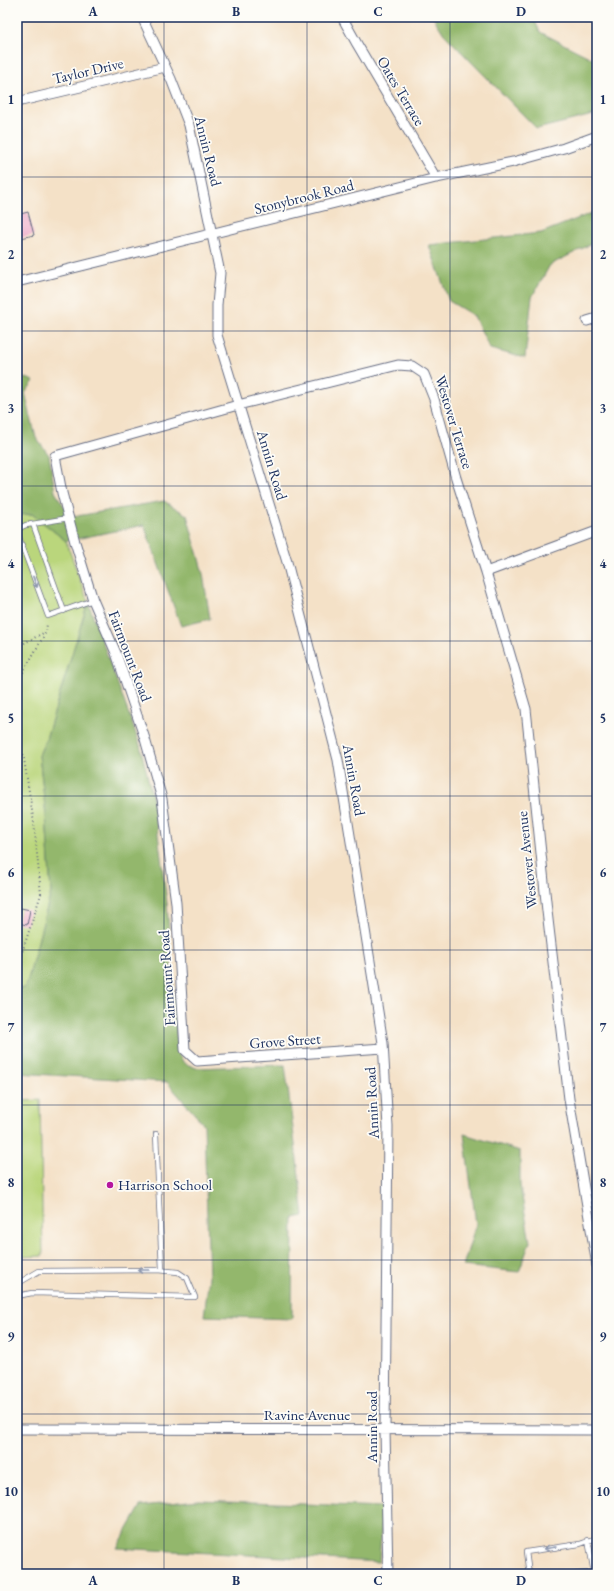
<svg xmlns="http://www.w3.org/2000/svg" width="614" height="1591" font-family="'EB Garamond',serif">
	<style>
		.green { fill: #bad67c; stroke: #6a826d }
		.forest { fill: #93b76c; stroke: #577365 }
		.building { fill: #eca6c6 }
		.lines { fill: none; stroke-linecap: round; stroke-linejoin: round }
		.lane-casing { stroke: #676d83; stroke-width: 6 }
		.street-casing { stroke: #676d83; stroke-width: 11 }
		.path { stroke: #676d83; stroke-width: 2; stroke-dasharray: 1 3; stroke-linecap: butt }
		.lane { stroke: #fff; stroke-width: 4.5 }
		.street { stroke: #fff; stroke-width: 9 }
		.oneway { stroke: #8d97ae }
		.grid { fill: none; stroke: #1b2f5e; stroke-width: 1; stroke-opacity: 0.55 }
		.poi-dot { fill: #b5179e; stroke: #fdfcf7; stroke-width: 1.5 }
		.labels { text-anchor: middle; stroke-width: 3.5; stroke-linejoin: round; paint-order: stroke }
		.street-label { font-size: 15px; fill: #1b2f5e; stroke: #fdfcf7 }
		.poi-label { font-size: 15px; fill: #1b2f5e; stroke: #fdfcf7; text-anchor: start }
		.neatline { fill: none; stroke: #1b2f5e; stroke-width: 1.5 }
		.grid-label { font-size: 13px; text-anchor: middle; font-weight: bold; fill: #1b2f5e }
	</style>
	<rect width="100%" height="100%" fill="#fdfcf7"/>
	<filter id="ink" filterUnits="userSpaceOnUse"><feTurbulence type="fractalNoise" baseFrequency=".025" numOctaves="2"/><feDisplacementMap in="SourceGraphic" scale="8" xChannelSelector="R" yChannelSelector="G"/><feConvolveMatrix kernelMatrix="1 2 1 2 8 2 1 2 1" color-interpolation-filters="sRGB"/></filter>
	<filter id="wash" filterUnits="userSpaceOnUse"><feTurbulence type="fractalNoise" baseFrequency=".012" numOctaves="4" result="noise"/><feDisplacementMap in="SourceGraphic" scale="16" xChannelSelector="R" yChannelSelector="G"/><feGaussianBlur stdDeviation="0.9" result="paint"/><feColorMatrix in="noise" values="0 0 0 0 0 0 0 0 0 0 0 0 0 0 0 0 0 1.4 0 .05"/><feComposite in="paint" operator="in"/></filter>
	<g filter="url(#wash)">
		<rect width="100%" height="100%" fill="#f4e1c7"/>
		<!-- green -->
		<path class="green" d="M589 17H597V33Z
			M32 514 66 541 88 602 46 739 39 755 46 815 51 892 26 988 17 990V515Z
			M40 1100 43 1256 17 1257V1101Z"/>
		<!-- forest -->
		<path class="forest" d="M433 17H533L540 32 597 61V114L537 129 444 34Z
			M597 211V241L550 265 532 297 525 358 490 349 474 316 449 301 429 245 541 233Z
			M26 378 34 381 25 393 36 438 49 455 55 492 71 517 164 501 187 515 203 574 210 619 181 626 144 525 66 541 32 514 17 515V381Z
			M88 602 140 745 154 803 167 904 178 1054 184 1063 196 1068 285 1065 304 1216 293 1218 292 1319 204 1316 209 1277 204 1125 167 1082 17 1073V990L26 987 51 892 46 815 39 755 46 739Z
			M464 1134 520 1151V1185L530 1242 519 1272 463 1266 476 1224Z
			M198 1500 383 1507 379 1562 117 1548 141 1506Z"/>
		<g id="blocks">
			<!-- building -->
			<path class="building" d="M28 212 34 235 17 239V215Z
				M21 908 30 910 27 925 18 923Z"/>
		</g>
	</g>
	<g filter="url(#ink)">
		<use href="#blocks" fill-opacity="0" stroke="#676d83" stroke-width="1"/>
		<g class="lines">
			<defs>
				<path id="lane" d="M33 524 64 611
					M17 529 26 525 69 518
					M17 532 48 616 93 600
					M156 1134 162 1270
					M17 1284 39 1271 157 1270 178 1272 187 1278 195 1297 32 1293 17 1296
					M529 1574 526 1552 580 1544 597 1538
					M577 1574 594 1573 588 1540"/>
				<path id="street" d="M142 17 171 79 189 125 220 273 217 305V335L287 562 338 760 383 1043 388 1127 385 1429 388 1574
					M342 17 357 44 436 178
					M17 102 165 67
					M17 282 436 178 513 162 564 148 597 136
					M587 321 597 318
					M486 572 597 531
					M383 1048 197 1061 185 1050 176 903 162 799 145 739 116 653 93 600 75 542 62 493 55 456 238 405 398 365 412 366 424 374 434 399 456 478 486 572 526 709 547 911 569 1099 597 1265
					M17 1429 597 1430"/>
			</defs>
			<!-- lane casing -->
			<use href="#lane" class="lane-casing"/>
			<!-- street casing -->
			<use href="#street" class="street-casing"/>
			<!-- path -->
			<path class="path" d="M17 647 45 632
				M17 683 46 632 47 624
				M17 750 23 753 34 823 41 894 17 968"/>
			<!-- lane -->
			<use href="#lane" class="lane"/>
			<!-- street -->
			<use href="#street" class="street"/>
		</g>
		<!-- one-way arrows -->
		<defs><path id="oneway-shaft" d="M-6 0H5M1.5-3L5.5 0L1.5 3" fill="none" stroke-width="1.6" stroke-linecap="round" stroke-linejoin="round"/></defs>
		<g class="oneway">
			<use href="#oneway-shaft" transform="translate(35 582) rotate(70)"/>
			<use href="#oneway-shaft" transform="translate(143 1270) rotate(180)"/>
			<use href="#oneway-shaft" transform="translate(550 1548) rotate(171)"/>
		</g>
	</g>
	<!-- grid -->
	<path class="grid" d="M164 17V1574M307 17V1574M450 17V1574M17 177H597M17 331H597M17 486H597M17 641H597M17 796H597M17 950H597M17 1105H597M17 1260H597M17 1414H597"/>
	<!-- markers -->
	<circle class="poi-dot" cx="110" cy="1185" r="4"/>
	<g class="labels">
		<!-- street labels -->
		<g class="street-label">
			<text transform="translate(88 71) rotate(-13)" y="5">Taylor Drive</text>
			<text transform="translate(401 91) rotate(59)" y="5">Oates Terrace</text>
			<text transform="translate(208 151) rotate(76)" y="5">Annin Road</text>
			<text transform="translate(304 197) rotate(-14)" y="5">Stonybrook Road</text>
			<text transform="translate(454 422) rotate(73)" y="5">Westover Terrace</text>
			<text transform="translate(272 465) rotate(73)" y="5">Annin Road</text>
			<text transform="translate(130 656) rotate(69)" y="5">Fairmount Road</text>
			<text transform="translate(354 780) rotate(80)" y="5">Annin Road</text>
			<text transform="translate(527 860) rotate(-96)" y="5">Westover Avenue</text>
			<text transform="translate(167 978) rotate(-94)" y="5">Fairmount Road</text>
			<text transform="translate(285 1041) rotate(-4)" y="5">Grove Street</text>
			<text transform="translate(372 1103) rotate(-93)" y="5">Annin Road</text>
			<text x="307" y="1420">Ravine Avenue</text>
			<text transform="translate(372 1427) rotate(-90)" y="5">Annin Road</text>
		</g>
		<!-- poi labels -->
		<g class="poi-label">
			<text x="118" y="1190">Harrison School</text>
		</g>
	</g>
	<!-- margin -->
	<rect width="614" height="1591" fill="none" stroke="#fdfcf7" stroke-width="44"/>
	<rect x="22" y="22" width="570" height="1547" class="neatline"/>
	<g class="grid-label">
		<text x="93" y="16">A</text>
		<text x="236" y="16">B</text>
		<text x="378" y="16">C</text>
		<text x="521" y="16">D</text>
		<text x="11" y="104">1</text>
		<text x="603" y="104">1</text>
		<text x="11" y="259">2</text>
		<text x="603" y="259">2</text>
		<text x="11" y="413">3</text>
		<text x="603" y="413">3</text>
		<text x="11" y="568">4</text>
		<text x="603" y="568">4</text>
		<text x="11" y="723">5</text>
		<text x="603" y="723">5</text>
		<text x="11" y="877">6</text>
		<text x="603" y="877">6</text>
		<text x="11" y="1032">7</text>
		<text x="603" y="1032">7</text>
		<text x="11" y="1187">8</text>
		<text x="603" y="1187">8</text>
		<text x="11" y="1341">9</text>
		<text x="603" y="1341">9</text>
		<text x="11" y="1496">10</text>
		<text x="603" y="1496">10</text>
		<text x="93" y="1585">A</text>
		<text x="236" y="1585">B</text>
		<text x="378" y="1585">C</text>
		<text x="521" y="1585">D</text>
	</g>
</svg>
